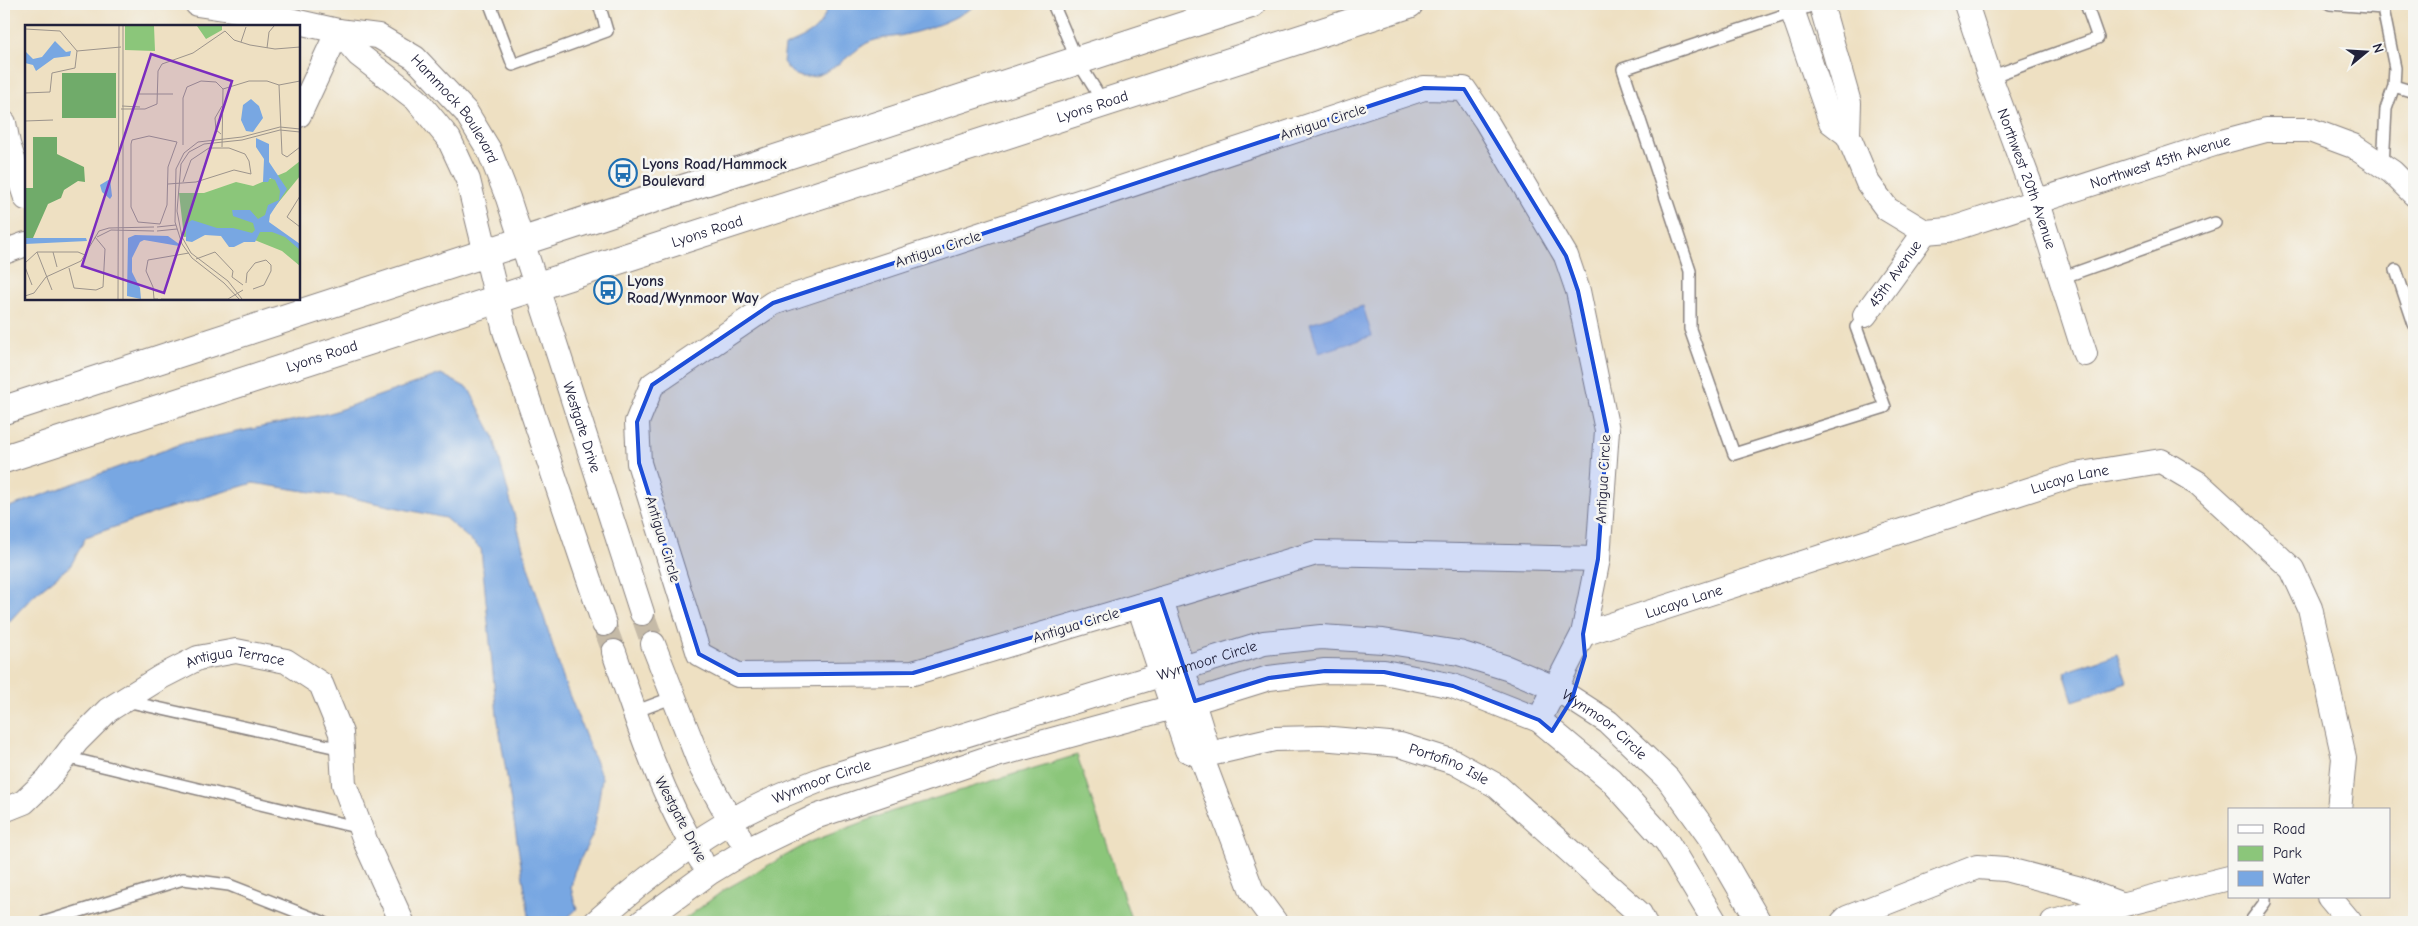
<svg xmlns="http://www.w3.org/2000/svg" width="2418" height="926" font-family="'Comic Neue',sans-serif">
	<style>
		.green { fill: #8bc67a; stroke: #56745a }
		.water { fill: #78a7e2; stroke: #4d648e }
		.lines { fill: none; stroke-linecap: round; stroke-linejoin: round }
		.street-tunnel { stroke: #c5baa7; stroke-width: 24; stroke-dasharray: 24 12; stroke-linecap: butt }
		.lane-casing { stroke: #88817e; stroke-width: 14 }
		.street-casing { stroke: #88817e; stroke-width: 26 }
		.primary-casing { stroke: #88817e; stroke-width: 30 }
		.lane { stroke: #fff; stroke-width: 11 }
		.street { stroke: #fff; stroke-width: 24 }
		.primary { stroke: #fff; stroke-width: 28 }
		.marked { fill: #1d4ed8; fill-opacity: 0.2; stroke: #1d4ed8; stroke-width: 4; stroke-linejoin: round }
		.labels { text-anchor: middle; stroke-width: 5; stroke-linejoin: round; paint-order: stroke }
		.street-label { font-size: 15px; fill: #22223b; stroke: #f6f6f2 }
		.poi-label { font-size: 15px; font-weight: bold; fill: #22223b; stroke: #f6f6f2; text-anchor: start }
		.inset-road { fill: none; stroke: #9c948c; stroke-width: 1 }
		.view { fill: #7b2cbf; fill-opacity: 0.15; stroke: #7b2cbf; stroke-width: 2.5 }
		.inset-edge { fill: none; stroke: #22223b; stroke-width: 2.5 }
	</style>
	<rect width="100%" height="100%" fill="#f6f6f2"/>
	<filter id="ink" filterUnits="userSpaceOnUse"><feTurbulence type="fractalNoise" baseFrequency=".02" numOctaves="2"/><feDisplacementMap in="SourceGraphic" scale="10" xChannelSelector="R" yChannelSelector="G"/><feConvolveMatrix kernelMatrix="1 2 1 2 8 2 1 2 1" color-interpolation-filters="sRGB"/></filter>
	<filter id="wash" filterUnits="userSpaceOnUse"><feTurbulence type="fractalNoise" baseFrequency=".0096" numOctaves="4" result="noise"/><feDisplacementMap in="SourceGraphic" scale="20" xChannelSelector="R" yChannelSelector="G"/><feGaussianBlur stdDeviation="1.12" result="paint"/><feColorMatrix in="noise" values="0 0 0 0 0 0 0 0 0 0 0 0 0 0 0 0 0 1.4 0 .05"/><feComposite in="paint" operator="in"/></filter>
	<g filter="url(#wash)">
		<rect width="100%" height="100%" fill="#eee0c2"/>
		<!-- green -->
		<path class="green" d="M1077 755 1132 922H681L724 890 810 842 890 812Z"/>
		<!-- water -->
		<path class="water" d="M829 4H978C956 19 931 29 904 35 892 38 880 37 867 43 847 55 829 78 804 77 793 76 789 70 783 62L785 46C811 34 819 33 829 4Z
			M1363 306 1372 336 1319 353 1310 323Z
			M441 374 469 389 493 435 528 567 565 684 602 778 594 832 574 872 571 888 577 909 563 922H530L497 715 481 549 445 518 357 499 253 483 166 509 86 537 71 565 34 595 4 627V509L184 443 330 413Z
			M2117 654 2127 683 2073 701 2064 672Z"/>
	</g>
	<g filter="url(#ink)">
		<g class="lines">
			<!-- street-tunnel -->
			<path class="street-tunnel" d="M642 613 653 644
				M604 624 614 652"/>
			<defs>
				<path id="lane" d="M490 4 513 65 607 31 599 4
					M1053 4 1077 60 1103 102
					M1817 4 1623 69 1690 271V329L1734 454 1885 407 1856 327 1865 315
					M2330 4 2383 8
					M2382 4 2395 68 2394 86 2386 109 2383 166
					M1990 77 2098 38 2086 4
					M2394 86 2414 92
					M2396 270 2414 324
					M2061 278 2215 223
					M126 701 342 749
					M634 712 674 697
					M65 757 360 828
					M45 922 183 879 229 885 323 922
					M2250 922 2265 902V897"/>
				<g id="street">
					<path id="s1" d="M197 4 263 14 338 31 378 36 415 58 466 112 489 150 508 198 642 613"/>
					<path d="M1790 4 1831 122 1848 135"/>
					<path d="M1821 4 1849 103 1848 135 1868 183 1887 209 1925 232"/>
					<path id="s2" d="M1966 4 1990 77 2037 203 2085 354"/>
					<path d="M338 31 359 55 416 99 449 139 468 180 505 331 604 624"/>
					<path d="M1424 88 1464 89 1486 121 1566 256 1578 291 1607 430 1598 559 1316 553 913 673 738 675 699 654 639 463 637 422 652 385 773 303Z"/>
					<path d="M299 115 338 31"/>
					<path d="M4 123 8 144 26 198"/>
					<path id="s3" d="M1925 232 1949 230 2214 144 2266 130H2310L2353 146 2392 172 2414 194"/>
					<path d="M4 252 26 244"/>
					<path id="s4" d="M1865 315 1925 232"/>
					<path d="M1161 599 1205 741 1201 756 1252 891 1275 922"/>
					<path id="s5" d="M1139 606 1187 750 1201 756 1274 739 1321 738 1400 745 1454 762 1497 786 1640 914 1644 922"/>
					<path id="s6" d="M1583 634 2075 475 2161 461 2198 483 2292 569 2310 608 2344 758 2339 810"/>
					<path d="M653 644 702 769 739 836"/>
					<path d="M614 652C638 724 661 795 701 860"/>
					<path d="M1539 720 1583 634 1598 559"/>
					<path id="s7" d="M4 810 24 802 47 780 77 741 108 710 161 677 198 658 236 651 286 661 321 684 341 733 344 784 366 843 402 922"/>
					<path d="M2329 897 2350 922"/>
					<path id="s8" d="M596 922C644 879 706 830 765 803 785 794 805 786 825 778L1264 643 1321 637 1383 641 1459 653 1507 668 1557 689 1608 722 1668 779 1711 839 1759 922"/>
					<path d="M642 922 709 873 747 850 815 817 997 755 1195 701 1269 678 1325 671 1384 672 1453 686 1539 720 1611 780 1667 842 1715 922"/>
					<path d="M1843 922 1847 918 1977 867 2005 869 2077 888 2120 904"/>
					<path d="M2053 922 2229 878"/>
				</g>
				<g id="primary">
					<path d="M4 410 1251 4"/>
					<path id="s9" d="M4 459 1409 4"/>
				</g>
			</defs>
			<!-- lane casing -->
			<use href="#lane" class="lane-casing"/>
			<!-- street casing -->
			<use href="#street" class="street-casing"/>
			<!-- primary casing -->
			<use href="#primary" class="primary-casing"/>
			<!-- lane -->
			<use href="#lane" class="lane"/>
			<!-- street -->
			<use href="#street" class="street"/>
			<!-- primary -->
			<use href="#primary" class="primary"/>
		</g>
	</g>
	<!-- marked area -->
	<path class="marked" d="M1424 88 1464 89 1566 256 1578 291 1607 430 1598 559 1583 634 1585 656 1572 699 1552 731 1539 720 1453 686 1384 672 1325 671 1269 678 1195 701 1161 599 913 673 738 675 699 654 639 463 637 422 652 385 773 303Z"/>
	<!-- icons -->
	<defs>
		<symbol id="bus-ring" viewBox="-11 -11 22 22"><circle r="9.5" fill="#f6f6f2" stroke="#1f6fb2" stroke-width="1.5"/><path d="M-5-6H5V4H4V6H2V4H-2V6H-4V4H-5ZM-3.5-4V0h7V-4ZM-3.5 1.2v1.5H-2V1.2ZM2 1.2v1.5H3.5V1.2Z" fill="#1f6fb2"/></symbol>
	</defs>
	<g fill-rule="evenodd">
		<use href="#bus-ring" x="607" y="157" width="32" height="32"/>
		<use href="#bus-ring" x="592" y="274" width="32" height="32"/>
	</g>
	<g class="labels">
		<!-- street labels -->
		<g class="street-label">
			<text dy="5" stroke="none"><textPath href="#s9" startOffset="1144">Lyons Road</textPath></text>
			<text dy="5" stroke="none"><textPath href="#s1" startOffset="292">Hammock Boulevard</textPath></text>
			<text transform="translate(1323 122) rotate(-18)" y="5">Antigua Circle</text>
			<text dy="5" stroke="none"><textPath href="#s3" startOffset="246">Northwest 45th Avenue</textPath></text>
			<text dy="5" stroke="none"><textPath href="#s2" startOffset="185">Northwest 20th Avenue</textPath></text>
			<text dy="5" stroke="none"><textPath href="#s9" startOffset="739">Lyons Road</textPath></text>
			<text transform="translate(938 249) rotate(-18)" y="5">Antigua Circle</text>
			<text dy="5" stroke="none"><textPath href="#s4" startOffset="51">45th Avenue</textPath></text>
			<text dy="5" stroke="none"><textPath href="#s9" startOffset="334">Lyons Road</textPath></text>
			<text dy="5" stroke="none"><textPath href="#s1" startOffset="638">Westgate Drive</textPath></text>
			<text transform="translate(1603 479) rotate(-87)" y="5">Antigua Circle</text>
			<text dy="5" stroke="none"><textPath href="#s6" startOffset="511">Lucaya Lane</textPath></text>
			<text transform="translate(663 539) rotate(73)" y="5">Antigua Circle</text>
			<text dy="5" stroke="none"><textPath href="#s6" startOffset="106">Lucaya Lane</textPath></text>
			<text transform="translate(1076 625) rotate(-17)" y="5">Antigua Circle</text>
			<text dy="5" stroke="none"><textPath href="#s8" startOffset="672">Wynmoor Circle</textPath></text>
			<text dy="5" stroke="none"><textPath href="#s7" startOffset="288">Antigua Terrace</textPath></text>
			<text dy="5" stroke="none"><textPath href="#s8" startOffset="1092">Wynmoor Circle</textPath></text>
			<text dy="5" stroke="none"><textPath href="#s5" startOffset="421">Portofino Isle</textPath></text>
			<text dy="5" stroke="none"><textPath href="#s8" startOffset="268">Wynmoor Circle</textPath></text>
			<text transform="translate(681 819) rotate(62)" y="5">Westgate Drive</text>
		</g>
		<!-- poi labels -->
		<g class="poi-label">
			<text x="642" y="169">Lyons Road/Hammock<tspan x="642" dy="17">Boulevard</tspan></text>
			<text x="627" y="286">Lyons<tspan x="627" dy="17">Road/Wynmoor Way</tspan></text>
		</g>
	</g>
	<!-- overview -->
	<g transform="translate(25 25)">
		<rect width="275" height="275" fill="#eee0c2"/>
		<path d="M100 1H129L130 26 100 25ZM172 1H197V5L181 14ZM275 136V151L244 189 243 201 255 206 275 221V241L257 226 225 213 197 207 159 212 154 168H179L211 157 228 161 261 147Z" fill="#8bc67a"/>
		<path d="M37 48H91V93H37ZM8 112H32V129L59 142 60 157 53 156 39 165 36 173 23 179 8 213H0V163H8Z" fill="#70ab6a"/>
		<path d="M30 16 41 27 46 26 45 31 29 33 11 46 8 40 0 38V26L8 34 17 32ZM226 74 234 81 238 93 228 107 221 106 216 95 218 80ZM231 113 244 119V137L262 164 245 190 244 197 275 219V225L260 212 247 207H235L230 217H219L209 222H204L196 211 180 210 167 217 161 216V199L167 195 192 203H208L227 208 230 205 228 198 208 191 207 185H225L233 194 240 190 243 180 254 175 255 166 250 155 245 153 243 157H238L239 134 231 122ZM85 154 87 171 85 174 77 167 75 160ZM110 210 143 211 154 219V221L119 215 115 217 107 233V247L115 263 116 274 102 271 103 213ZM0 213H61L62 216 0 219Z" fill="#78a7e2"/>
		<path class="inset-road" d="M0 4 35 6 52 26 50 43 27 48 25 67 0 68M200 6 209 15 225 20 250 24 275 22M216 17 221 2M242 23 244 7 249 1M52 26 96 22M275 56 254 60 257 129 262 132 275 122M112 69H148M132 79 133 46 137 39 168 28 200 6M97 81 115 82M96 84H120L132 79M0 96 28 95M196 109 191 105 190 93 197 81M124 111 152 117 143 142 142 180 135 199 113 197 106 182V119L107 115ZM158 120V73L162 62 176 56 191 57 198 64 224 56H242L254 60M197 122 198 64M143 159 171 157 209 145 226 149 224 136 220 129 204 123H184L166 135 158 157M275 171 262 192 275 202M132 202 151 200M132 206 152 204M72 212 86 205 129 206M12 227 27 265M28 227 32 242M171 234 190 227 208 246 207 252 218 260M0 238 12 227H53L60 230M0 242 7 260M44 243 49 263 71 265 78 262 80 224 70 212M221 258 222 248 230 238 241 235 246 240V246L239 260 228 264M0 271 9 268 21 252 56 236 74 206 84 203 129 202M93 274 94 1M98 274V1M133 274H129L128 262 121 246 123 235 164 228M136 274H203L218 265M214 274 199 258 167 233 157 219 150 197 151 144 159 128 173 117 217 112 255 102 275 104M217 274 203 256 166 228 157 212 152 186 156 139 164 127 179 119 217 115 255 105 275 107"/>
		<path class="view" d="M126 29 207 56 139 268 57 241Z"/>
		<rect width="275" height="275" class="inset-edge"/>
	</g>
	<!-- margin -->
	<rect width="2418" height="926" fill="none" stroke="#f6f6f2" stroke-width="20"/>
	<!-- legend -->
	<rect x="2228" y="808" width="162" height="90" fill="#f6f6f2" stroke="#a1a1a9"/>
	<rect x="2238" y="825" width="25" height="8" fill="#ffffff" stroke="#a1a1a9"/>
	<text x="2273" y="834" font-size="15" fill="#22223b">Road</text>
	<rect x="2238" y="846" width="25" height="15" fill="#8bc67a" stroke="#a1a1a9"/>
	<text x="2273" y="858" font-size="15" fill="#22223b">Park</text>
	<rect x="2238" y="871" width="25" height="15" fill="#78a7e2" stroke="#a1a1a9"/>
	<text x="2273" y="884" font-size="15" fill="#22223b">Water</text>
	<!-- north arrow -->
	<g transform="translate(2366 52) rotate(72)" stroke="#f6f6f2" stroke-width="4" paint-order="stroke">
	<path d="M0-4L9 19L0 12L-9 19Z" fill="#22223b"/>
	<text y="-8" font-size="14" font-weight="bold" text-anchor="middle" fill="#22223b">N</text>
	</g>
</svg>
